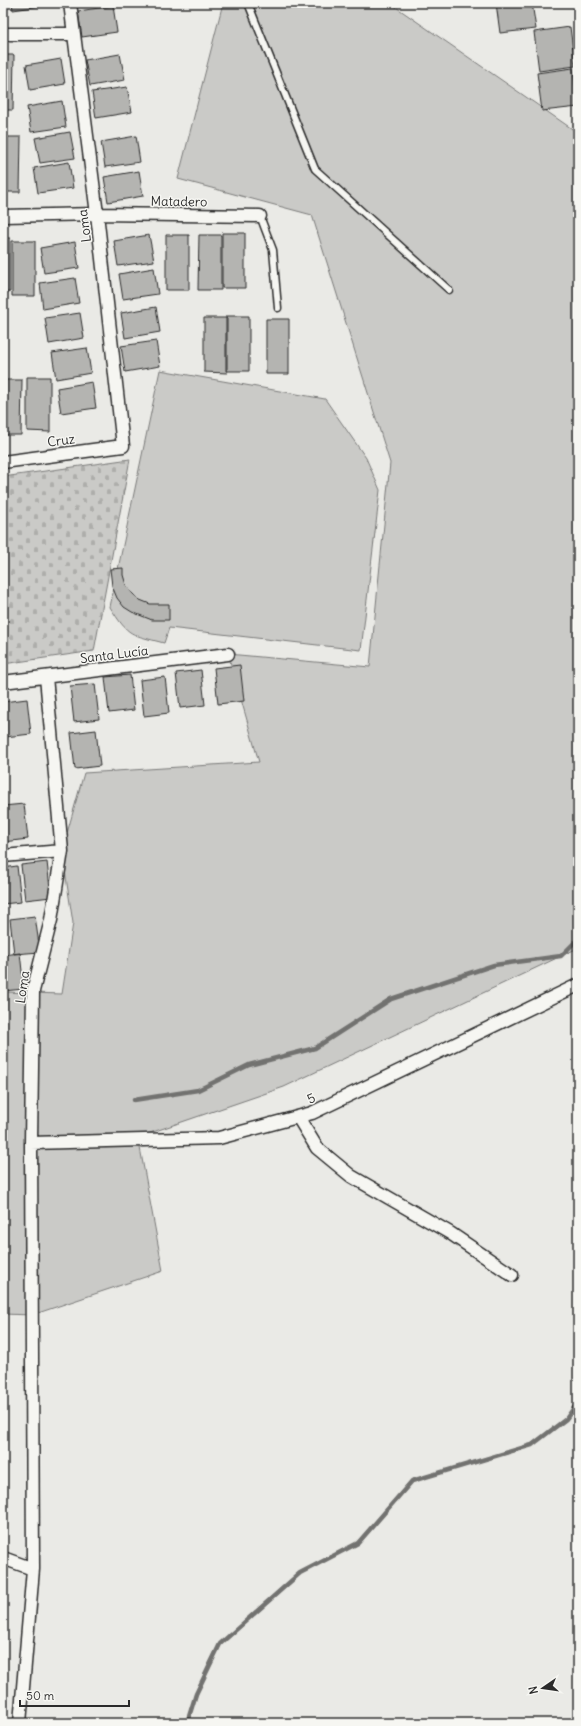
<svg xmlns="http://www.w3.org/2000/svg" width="581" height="1726" font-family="Delius,sans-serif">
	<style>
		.grass { fill: #cacac7; stroke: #7a7a79 }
		.cemetery { fill: url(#cemetery-stones); stroke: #7a7a79 }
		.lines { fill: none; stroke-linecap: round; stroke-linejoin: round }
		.stream { stroke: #727270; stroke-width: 4.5 }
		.building { fill: #b4b4b1; stroke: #2b2b2b }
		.lane-casing { stroke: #2b2b2b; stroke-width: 9 }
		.street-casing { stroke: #2b2b2b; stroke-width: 15 }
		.lane { stroke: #f6f6f2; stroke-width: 6 }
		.street { stroke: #f6f6f2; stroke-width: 12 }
		.labels { text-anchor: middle; stroke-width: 3; stroke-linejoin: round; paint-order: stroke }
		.street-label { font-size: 13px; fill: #2b2b2b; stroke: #f6f6f2 }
	</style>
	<defs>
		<pattern id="cemetery-stones" width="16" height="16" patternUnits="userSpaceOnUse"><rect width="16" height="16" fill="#cacac7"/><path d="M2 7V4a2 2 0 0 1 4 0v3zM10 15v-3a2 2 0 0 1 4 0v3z" fill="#aeaeab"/></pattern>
	</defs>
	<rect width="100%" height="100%" fill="#eaeae6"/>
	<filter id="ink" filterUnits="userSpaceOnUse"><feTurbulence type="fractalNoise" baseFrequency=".025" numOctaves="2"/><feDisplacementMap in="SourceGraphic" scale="8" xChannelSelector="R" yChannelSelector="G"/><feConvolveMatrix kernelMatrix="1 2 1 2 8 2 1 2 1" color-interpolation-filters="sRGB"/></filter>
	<g filter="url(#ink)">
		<!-- grass -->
		<path class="grass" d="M223 3H390L578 133V948L284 1087 138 1137 163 1271 32 1315 3 1314V992L62 994 73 923 62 851 84 773 259 762 228 654 370 667 390 463 312 215 178 179Z
			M160 370 325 399 366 458 380 490 361 650 169 628 164 643C130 634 129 637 110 607Z"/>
		<!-- cemetery -->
		<path class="cemetery" d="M130 459 94 651 3 664V477Z"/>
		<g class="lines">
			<!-- stream -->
			<path class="stream" d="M134 1100 198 1090 249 1065 315 1048 391 999 494 965 561 956 578 939
				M187 1723 196 1694 220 1644 300 1573 358 1543 412 1481 532 1445 566 1419 578 1402"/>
		</g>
		<!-- building -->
		<path class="building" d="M12 3H48V5L13 10Z
			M496 3H532L536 29 500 33Z
			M113 6 117 32 82 37 78 11Z
			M570 27 575 66 539 71 534 32Z
			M120 54 125 80 90 86 85 60Z
			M3 55H14L13 110H3Z
			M61 59 65 84 30 90 26 65Z
			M573 68 578 107 542 111 537 73Z
			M127 87 132 112 96 118 92 92Z
			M62 101 66 127 31 132 27 107Z
			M70 132 75 158 40 163 35 138Z
			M136 136 140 162 105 167 101 142Z
			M3 137H21L20 192H3Z
			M69 162 73 188 38 193 34 168Z
			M139 171 143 196 108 202 104 177Z
			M222 233H245V288H222Z
			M149 235 154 261 118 266 114 241Z
			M166 235H189V290H166Z
			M199 235H221V290H198Z
			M3 238H10V292H3Z
			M12 241H35V296H12Z
			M75 242 79 268 44 273 40 248Z
			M154 268 158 294 123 299 119 274Z
			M75 278 79 303 43 309 40 283Z
			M156 307 160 332 125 338 121 313Z
			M80 313 84 338 49 344 45 318Z
			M226 316H249V371H226Z
			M204 318H227V373L204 372Z
			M266 319H289V374H266Z
			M156 341 160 366 125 372 121 346Z
			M87 348 91 373 56 379 52 353Z
			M27 377H50V432L27 431Z
			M3 380H22L21 435H3Z
			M92 382 96 408 61 413 57 388Z
			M123 568V575L126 585 133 594 140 600 150 604H169V620H152L132 612 124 607 117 598 112 586 110 569Z
			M240 665 244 701 218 704 214 668Z
			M201 670 205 705 180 708 176 673Z
			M130 675 134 710 109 713 105 677Z
			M165 677 169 713 144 716 140 680Z
			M95 684 99 719 74 722 70 686Z
			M27 699 31 734 5 737 3 702Z
			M96 730 100 766 75 769 71 733Z
			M24 804 28 839 3 842V806Z
			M47 862 51 897 25 900 21 865Z
			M17 866 21 902 3 904V868Z
			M35 916 40 952 14 954 10 919Z
			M20 953 24 989 3 991V955Z"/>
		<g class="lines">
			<defs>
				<path id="lane" d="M248 3 315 169 449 290
					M260 216 273 250 278 308"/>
				<path id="street" d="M3 34H73
					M3 216 97 214 260 216
					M3 462 123 446 97 214 70 3
					M3 682 228 654
					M3 856 62 851
					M298 1117 317 1148 351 1176 450 1233 512 1275
					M31 1143 219 1138 312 1113 578 985
					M3 1558 33 1569
					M20 1723 33 1569 31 1143 33 991 51 920 62 851 46 677"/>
			</defs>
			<!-- lane casing -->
			<use href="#lane" class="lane-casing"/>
			<!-- street casing -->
			<use href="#street" class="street-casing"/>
			<!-- lane -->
			<use href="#lane" class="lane"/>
			<!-- street -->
			<use href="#street" class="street"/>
		</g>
	</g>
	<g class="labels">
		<!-- street labels -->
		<g class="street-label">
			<text transform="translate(179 201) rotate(1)" y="5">Matadero</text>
			<text transform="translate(84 226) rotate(-97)" y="5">Loma</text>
			<text transform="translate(61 440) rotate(-8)" y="5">Cruz</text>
			<text transform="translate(114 654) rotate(-7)" y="5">Santa Lucía</text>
			<text transform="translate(22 987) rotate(-82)" y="5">Loma</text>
			<text transform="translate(311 1098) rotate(-23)" y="5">5</text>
		</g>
	</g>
	<!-- margin -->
	<rect width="581" height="1726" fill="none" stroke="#f6f6f2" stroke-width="16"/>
	<rect x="8" y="8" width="565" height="1710" fill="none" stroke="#2b2b2b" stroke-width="1.5" filter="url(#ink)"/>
	<!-- north arrow -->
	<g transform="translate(543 1688) rotate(257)" stroke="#f6f6f2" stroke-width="3" paint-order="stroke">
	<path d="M0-3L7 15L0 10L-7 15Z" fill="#2b2b2b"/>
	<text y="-6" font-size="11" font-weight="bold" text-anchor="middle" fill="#2b2b2b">N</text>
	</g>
	<!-- scale -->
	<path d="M20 1700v6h109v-6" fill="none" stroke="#2b2b2b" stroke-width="2"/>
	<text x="26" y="1700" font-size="12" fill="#2b2b2b" stroke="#f6f6f2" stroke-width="3" paint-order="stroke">50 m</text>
</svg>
